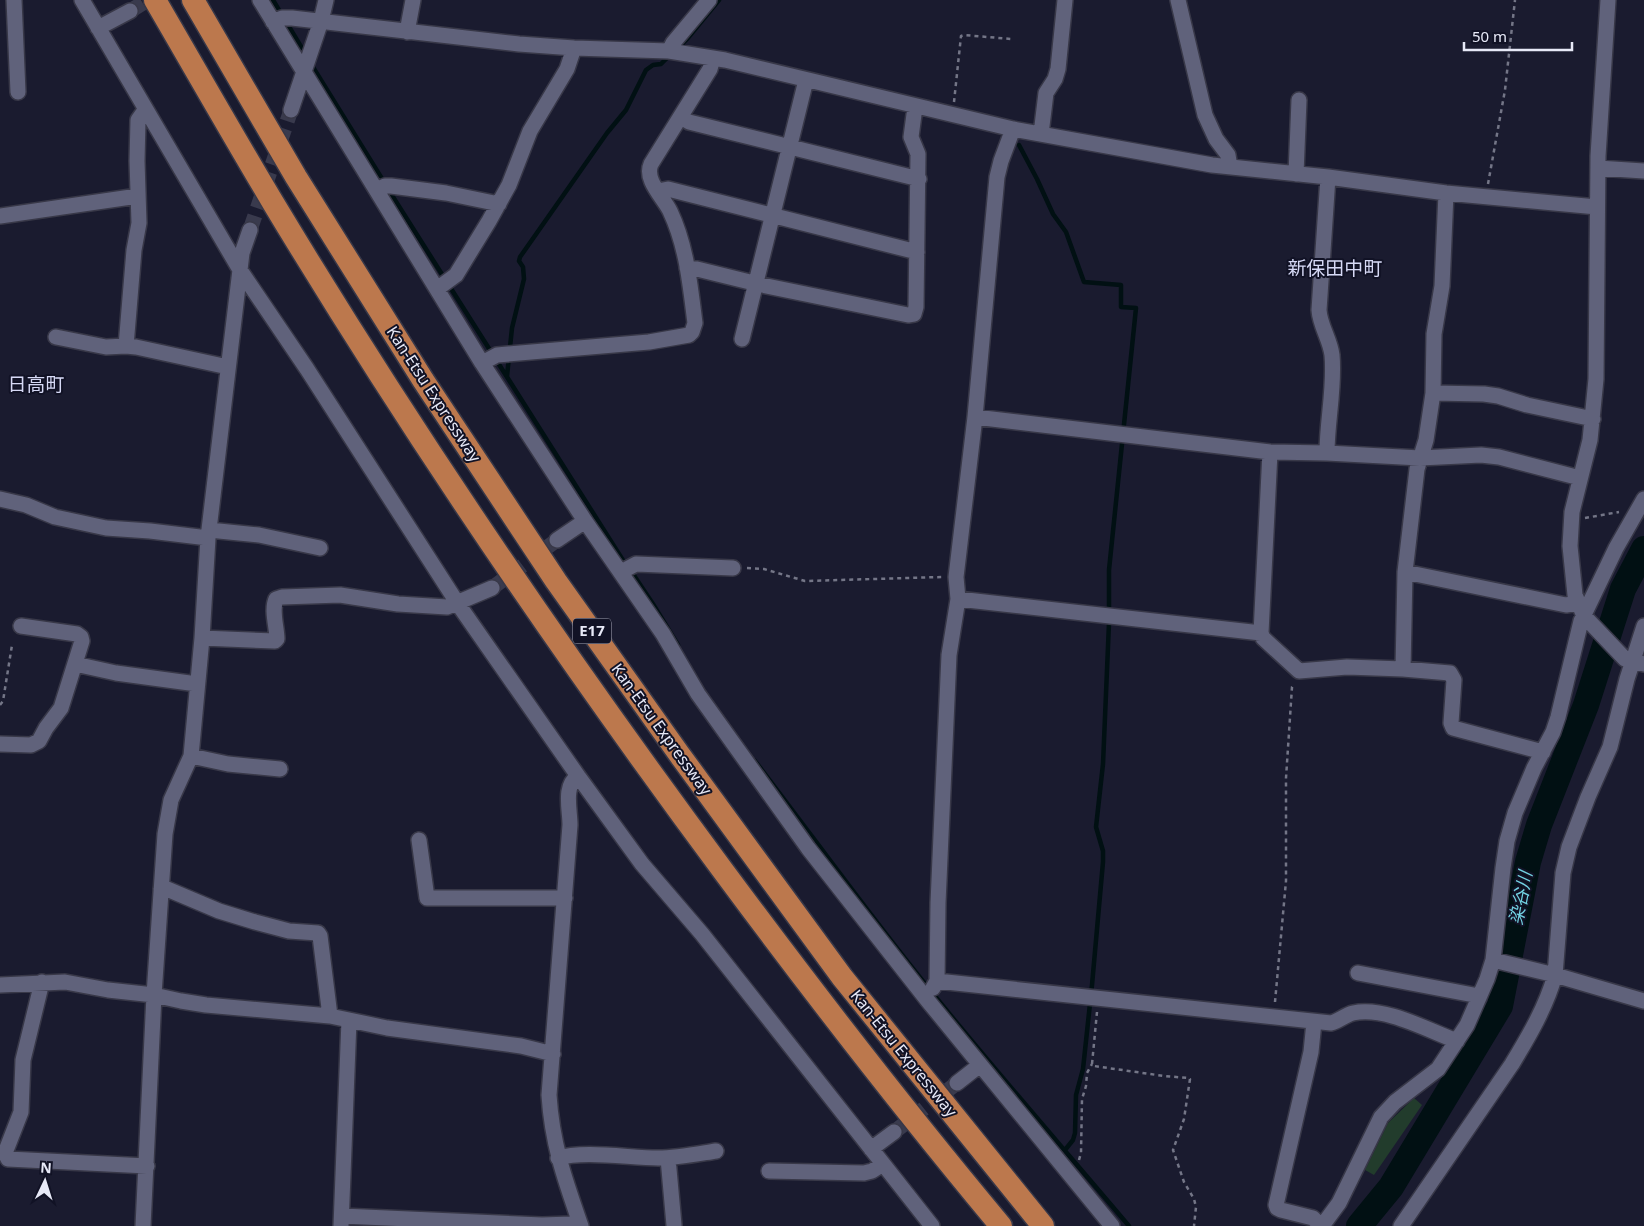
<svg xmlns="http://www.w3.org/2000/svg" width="1644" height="1226" font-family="'Noto Sans','Noto Sans JP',sans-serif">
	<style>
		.green { fill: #223c2c }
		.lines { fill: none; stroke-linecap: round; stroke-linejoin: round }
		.stream { stroke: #011013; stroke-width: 4.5 }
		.river { stroke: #011013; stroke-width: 26 }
		.minor-tunnel { stroke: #393a4d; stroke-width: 15; stroke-dasharray: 15 8; stroke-linecap: butt }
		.minor-casing { stroke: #383848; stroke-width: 18 }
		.highway-casing { stroke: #383848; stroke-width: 25 }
		.path { stroke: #747687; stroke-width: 2.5; stroke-dasharray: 4 4; stroke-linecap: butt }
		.minor { stroke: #60627b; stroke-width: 15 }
		.highway { stroke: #bc784d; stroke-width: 22 }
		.labels { text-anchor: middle; stroke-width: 4; stroke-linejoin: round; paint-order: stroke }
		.shield { fill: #111225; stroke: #a7a8b8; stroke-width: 1 }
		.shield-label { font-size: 15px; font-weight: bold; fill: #e7e9f7 }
		.street-label { font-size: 16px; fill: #e7e9f7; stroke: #111225 }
		.water-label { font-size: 18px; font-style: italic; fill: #72d1e1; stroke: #111225 }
		.quarter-label { font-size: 19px; fill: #d6d9f5; stroke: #111225 }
	</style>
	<rect width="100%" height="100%" fill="#1a1b2f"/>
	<!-- green -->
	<path class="green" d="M1414 1098 1422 1105 1374 1175 1365 1170 1388 1123Z"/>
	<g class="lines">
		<!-- stream -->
		<path class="stream" d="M273 0 306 55
			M678 48 687 39 719 0
			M311 64 384 182
			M1019 145 1037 179 1053 214 1066 232 1084 282 1121 285V307L1136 308 1109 570V623L1103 764 1096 827 1103 851V862L1092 985 1083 1069 1076 1095 1075 1133 1073 1140 1065 1150
			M388 189 626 565
			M507 376 512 328 524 279 523 267 519 261 520 257 607 133 626 110 646 70 653 65 661 64 670 55
			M631 571 653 604 678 645
			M755 761C811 834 865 909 922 980 989 1064 1060 1144 1129 1226"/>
		<!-- river -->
		<path class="river" d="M1359 1226 1391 1187 1500 1006 1528 862 1539 825 1586 705 1623 589 1644 549"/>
		<!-- minor-tunnel -->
		<path class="minor-tunnel" d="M130 11 148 0
			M250 230 291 110
			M492 588 557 540
			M894 1132 957 1083"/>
		<defs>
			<path id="minor" d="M14 0 18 92
				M82 0 240 270 307 369 458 604 578 776 642 864 702 934 932 1226
				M260 0 482 363 585 521 663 634 698 694 808 848 928 1001 1112 1226
				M1178 0 1205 115 1216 139 1228 155 1230 167
				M1608 0 1598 156 1596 379 1590 440 1572 512 1570 546 1575 595 1584 616 1625 659 1644 664
				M273 22 282 18H292L519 44 574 48 669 51 725 60 1013 129 1212 165 1328 177 1446 193 1597 207
				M98 28 130 11
				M407 32 413 0
				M669 51 673 43 709 0
				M291 110 321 21 326 0
				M681 117 689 122 919 179
				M1041 134 1046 93 1055 79 1058 69 1065 0
				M1598 168 1644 171
				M1296 174 1299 100
				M377 190 385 186H391L446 193 499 204
				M658 191 668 189 917 252
				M0 216 138 196
				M687 268 697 269 762 285 908 315 914 314 916 307 918 154 911 137 915 107
				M437 289 456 275 489 221 509 185 530 131 567 69 574 48
				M56 337 106 347 126 346 136 347 228 367
				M742 339 806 80
				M126 346 134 250 139 223 137 161 138 120 145 110
				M482 363 497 355 649 342 689 335 692 332 695 323C690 285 687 247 670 211 663 197 644 180 651 164L710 69 713 58
				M1433 393 1484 394 1498 396 1527 405 1593 419
				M975 417 1270 452 1327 453 1420 458 1481 455 1499 457 1580 478
				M1270 452 1261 633 1263 638 1299 671 1347 667 1403 669 1450 673 1454 680 1451 723 1453 728 1543 752
				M1327 453C1327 420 1335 388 1332 355 1330 339 1320 326 1319 310L1328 177
				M0 499 26 505 55 517 106 528 150 531 208 538
				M209 530 259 535 320 548
				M557 540 585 521
				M621 572 636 564 733 568
				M1405 572 1566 605 1578 603
				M958 599 1261 633
				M202 638 275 641 277 639C277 628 271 610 276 599L282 597 340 595 398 604 447 607 492 588
				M75 664 116 673 197 684
				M1403 669 1405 572 1417 469 1426 440 1433 393 1434 334 1442 286 1446 193
				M0 744 31 745 39 741 46 728 61 708 82 641 81 637 77 634 21 626
				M191 756 228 764 280 769
				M578 776C563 786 570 809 570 825L549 1095C552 1144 565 1180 581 1226
				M419 840 427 898H565
				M161 889H167L219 911 255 922 289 931 318 933 320 936 330 1016
				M1493 960 1555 975 1644 1001
				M1358 973 1479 996
				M937 981 938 903 949 655 958 599 956 577 975 417 997 177 1001 161 1013 129
				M42 982 23 1060 21 1112 5 1153 8 1159 147 1166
				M0 985 65 982 108 990 154 995 181 1001 206 1005 330 1016 387 1028 521 1046 553 1054
				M933 988 937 981 1331 1023C1339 1021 1345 1015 1353 1013 1385 1006 1427 1030 1457 1041
				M1314 1022 1311 1052 1276 1205 1277 1208 1281 1210 1313 1218 1321 1226
				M957 1083 980 1065
				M871 1149 894 1132
				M558 1158C584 1150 630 1158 658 1158 677 1158 697 1154 716 1151
				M668 1158 674 1225
				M769 1171 864 1173 872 1171 883 1164
				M342 1216 542 1225 571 1224 579 1221
				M143 1226 154 995 165 834 171 800 191 756 202 638 208 538 242 253 250 230
				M341 1226 349 1020
				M1322 1226 1339 1203 1381 1117 1395 1102 1438 1069 1467 1025 1487 979 1493 960 1503 868 1507 841 1515 813 1534 768 1553 732 1558 717 1581 621 1616 548 1644 499
				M1401 1226 1512 1064C1529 1036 1546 1007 1555 975L1563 873 1569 847 1588 797 1610 747 1627 679 1644 626"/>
			<path id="highway" d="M155 0C194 67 232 134 272 201 411 432 563 655 724 872 813 992 905 1111 1001 1226
				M193 0 296 177 423 380 556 581 679 754 842 977 1043 1226"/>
		</defs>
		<!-- minor casing -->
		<use href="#minor" class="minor-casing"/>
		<!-- highway casing -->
		<use href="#highway" class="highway-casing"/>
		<!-- path -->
		<path class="path" d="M954 102 961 36 964 35 1011 39
			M1488 184 1505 90 1515 0
			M1585 518 1619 512
			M747 568 764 569 805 581 942 577
			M0 705 3 701 12 645
			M1275 1002 1286 881V778L1292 687 1294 684
			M1097 1012 1092 1064 1094 1066 1164 1076 1188 1078 1190 1079 1184 1119 1173 1150 1184 1182 1194 1199 1196 1207 1194 1226
			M1079 1160 1081 1153 1082 1099 1086 1086 1087 1073 1092 1064"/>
		<!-- minor -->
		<use href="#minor" class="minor"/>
		<!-- highway -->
		<use href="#highway" class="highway"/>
	</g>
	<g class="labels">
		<!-- shield labels -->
		<rect class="shield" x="573" y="618.5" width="38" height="25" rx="4"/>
		<g class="shield-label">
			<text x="592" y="636">E17</text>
		</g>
		<!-- street labels -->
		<g class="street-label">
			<text transform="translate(434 394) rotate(57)" y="6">Kan-Etsu Expressway</text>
			<text transform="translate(662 729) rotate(54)" y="6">Kan-Etsu Expressway</text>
			<text transform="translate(904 1053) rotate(51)" y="6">Kan-Etsu Expressway</text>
		</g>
		<!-- water labels -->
		<g class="water-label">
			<text transform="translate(1521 898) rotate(-79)" y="6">染谷川</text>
		</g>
		<!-- quarter labels -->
		<g class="quarter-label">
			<text x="1335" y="275">新保田中町</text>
			<text x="36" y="391">日高町</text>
		</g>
	</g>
	<!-- north arrow -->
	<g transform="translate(45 1181) rotate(4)" stroke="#111225" stroke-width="4" paint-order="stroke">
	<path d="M0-4L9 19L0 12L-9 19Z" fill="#e7e9f7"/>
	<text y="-8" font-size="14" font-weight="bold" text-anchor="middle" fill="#e7e9f7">N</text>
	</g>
	<!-- scale -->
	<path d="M1464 42v8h108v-8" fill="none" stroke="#e7e9f7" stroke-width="2.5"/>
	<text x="1472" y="42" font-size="15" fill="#e7e9f7" stroke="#111225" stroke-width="4" paint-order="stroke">50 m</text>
</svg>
